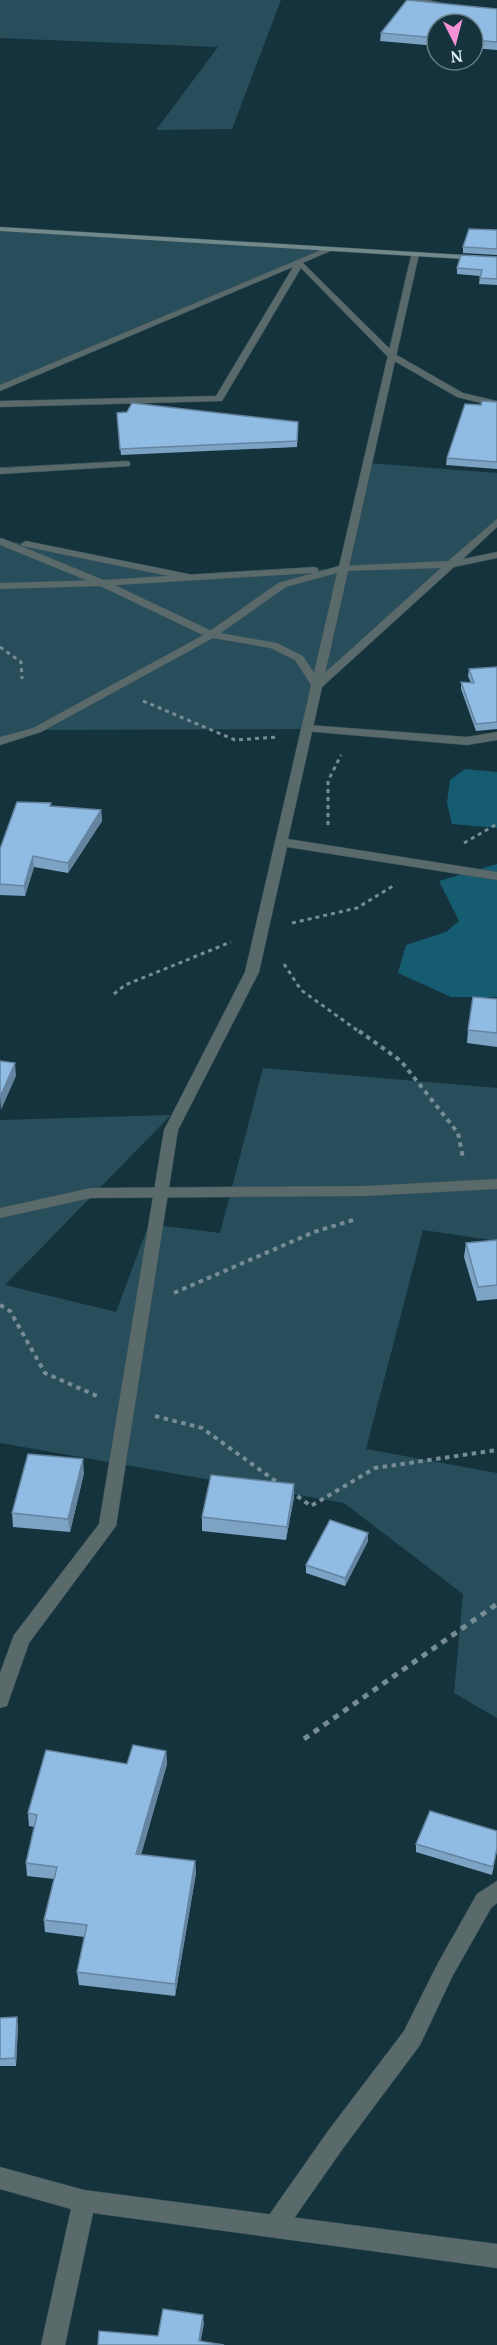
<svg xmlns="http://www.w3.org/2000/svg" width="497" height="2345" font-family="'PT Serif',serif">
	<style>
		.green { fill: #284e5b }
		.forest { fill: #165c71 }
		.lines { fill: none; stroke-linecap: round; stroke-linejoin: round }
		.lane-casing { stroke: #35515a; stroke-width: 1 }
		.street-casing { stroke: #35515a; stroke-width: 1 }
		.secondary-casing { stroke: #35515a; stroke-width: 1 }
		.path-far2 { stroke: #768d96; stroke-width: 3; stroke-dasharray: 4 4; stroke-linecap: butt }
		.path-far1 { stroke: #768d96; stroke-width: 4; stroke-dasharray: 4.5 4.5; stroke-linecap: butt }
		.path { stroke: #768d96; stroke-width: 5; stroke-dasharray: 6 6; stroke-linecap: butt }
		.lane { fill: #5a6969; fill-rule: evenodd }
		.street { fill: #5a6969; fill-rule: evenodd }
		.secondary { fill: #71898a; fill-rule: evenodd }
		.wall { fill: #7ca2c4 }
		.shaded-wall { fill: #6584a0 }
		.building { fill: #90bce4; stroke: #6584a0; stroke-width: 1.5 }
	</style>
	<rect width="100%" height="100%" fill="#15333d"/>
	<!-- green -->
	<path class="green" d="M0 0H281L232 129 156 130 218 47 0 38Z
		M0 229 329 250 0 388Z
		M368 463 497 473V522L317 686 308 729 37 730 0 741V539L188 577 343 568Z
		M263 1068 497 1088V1241L423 1230 366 1449 497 1473V1718L454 1693 463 1594 344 1503 0 1443V1120L171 1115 5 1285 116 1312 149 1224 220 1233Z"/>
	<!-- forest -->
	<path class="forest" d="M465 769 497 772V828L452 824 447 803 450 780Z
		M497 864V997H451L398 973 406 945 446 932 459 921 439 881Z"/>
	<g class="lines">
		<defs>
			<path id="lane" d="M414 0H428L456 6 453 8Z
				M300 260 395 354 463 393 497 401V407L457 397 389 358 301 268 222 401 0 407V401L216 396 296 262Z
				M127 461 130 462V466L0 474V468Z
				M497 519V527L463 559 497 552V558L454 567 321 688H313L295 660 270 648 207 637 98 585 0 545V538L4 539 106 581 214 632 277 643 303 656 318 679 441 568 344 571 340 570V566L448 561Z
				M26 541 188 574 193 577 188 580 22 546 21 544Z
				M308 725 467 737 497 732V740L467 745 304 731 302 729Z
				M497 1179V1189L366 1196 91 1198 0 1218V1208L91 1188 366 1186Z
				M497 1881V1903L491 1908 452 1977 420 2045 344 2147 283 2234 275 2237 267 2234 264 2226 267 2218 328 2131 404 2031 438 1963 477 1894Z"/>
			<path id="street" d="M326 248 333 250 0 391V385Z
				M412 252 419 254 288 839 497 872V880L287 847 259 972 178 1130 116 1526 29 1643 9 1700 7 1706 0 1708V1673L14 1635 99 1524 164 1130 245 972 337 573 286 587 215 637 41 732 0 745V737L33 728 207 633 278 583 313 573 102 586 0 589V583L102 580 314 567 318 568V572L339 566Z
				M0 2167 84 2190 497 2244V2268L93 2213 65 2345H41L71 2209 0 2189Z"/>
			<path id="secondary" d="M0 227 497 257V261L0 231Z"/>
		</defs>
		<!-- lane casing -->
		<use href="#lane" class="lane-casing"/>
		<!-- street casing -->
		<use href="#street" class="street-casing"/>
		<!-- secondary casing -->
		<use href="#secondary" class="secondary-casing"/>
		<!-- path-far2 -->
		<path class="path-far2" d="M0 647 21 662 22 679
			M143 701 235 740 278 737
			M328 825V781L341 755
			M464 843 497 824
			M292 923 357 908 393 886
			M284 964 301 990 361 1033
			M114 994 125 985 231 942"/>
		<!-- path-far1 -->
		<path class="path-far1" d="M359 1031 401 1061 458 1133 463 1158
			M174 1293 314 1232 353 1220
			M0 1305 10 1311 45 1373 97 1396
			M155 1416 202 1428 281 1485
			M290 1491 311 1506 375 1468 497 1450"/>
		<!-- path -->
		<path class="path" d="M304 1739 497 1604"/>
		<!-- lane -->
		<use href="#lane" class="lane"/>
		<!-- street -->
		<use href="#street" class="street"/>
		<!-- secondary -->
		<use href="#secondary" class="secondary"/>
	</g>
	<!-- wall -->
	<path class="wall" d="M497 9V50L473 48V24H437V46L380 41 381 33Z
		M497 230V255L463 253V247Z
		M497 257V285L479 284 480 276 457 274V268Z
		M497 402V469L446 465 447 458 481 405Z
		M127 412 298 422 297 447 121 455 117 419Z
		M497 667V729L476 731 461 689V682L471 683 468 676 469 669Z
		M51 807 101 810 102 821 68 873 34 867 25 896 0 895V849Z
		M497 999V1047L467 1043 468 1030Z
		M497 1240V1299L477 1301 464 1257 466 1243Z
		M84 1473 70 1532 13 1527 12 1513Z
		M294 1484V1497L286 1540 202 1531V1517Z
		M368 1541 345 1586 306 1573V1565Z
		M166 1751 167 1764 141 1855 195 1861 196 1873 175 1996 79 1985 77 1972 84 1937 45 1932 44 1920 54 1879 27 1876 26 1863 34 1827 29 1826 28 1813 127 1764Z
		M416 1844 497 1850 492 1875 416 1852Z
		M0 2018 18 2025 16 2066H0Z"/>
	<!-- shaded-wall -->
	<path class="shaded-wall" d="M101 810 102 821 68 873V863Z
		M33 856 34 867 25 896 24 886Z
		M15 1063 16 1076 1 1110 0 1097Z
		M83 1459 84 1473 70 1532 68 1519Z
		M294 1484V1497L286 1540 287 1527Z
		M368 1533V1541L345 1586V1578Z
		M166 1751 167 1764 137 1867 136 1854Z
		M195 1861 196 1873 175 1996V1984Z
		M17 2017 18 2025 16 2066 15 2058Z
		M203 2315 204 2324 200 2345 199 2341Z"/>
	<!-- building -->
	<path class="building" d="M407 0 497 9V42L473 40V24H437V38L381 33Z
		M469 229 497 230V249L463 247Z
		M461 255 497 257V279L480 278 482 270 457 268Z
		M482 401 497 402V462L447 458 465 404 481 405Z
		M132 403 298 422 297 441 120 449 117 413 127 412Z
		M497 667V722L476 724 461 682 474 683 469 669Z
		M17 802 51 803 50 806 101 810 68 863 33 856 24 886 0 884V849Z
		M473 997 497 999V1033L468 1030Z
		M0 1061 15 1063 0 1097Z
		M497 1240V1285L478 1287 466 1243Z
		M28 1454 83 1459 68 1519 12 1513Z
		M211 1475 294 1484 287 1527 202 1517Z
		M330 1520 368 1533 345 1578 306 1565Z
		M133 1745 166 1751 136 1854 195 1861 175 1984 77 1972 87 1925 44 1920 57 1867 26 1863 37 1815 28 1813 46 1750 127 1764Z
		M430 1811 497 1831V1848L493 1867 416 1844Z
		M17 2017 15 2058 0 2059V2018Z
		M163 2309 203 2315 199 2341 224 2345H98L99 2331 158 2336Z"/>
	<!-- north arrow -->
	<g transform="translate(455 42) rotate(174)"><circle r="28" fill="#15333d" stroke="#657e87" stroke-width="1.5"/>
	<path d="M0-4.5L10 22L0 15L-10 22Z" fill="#f491d4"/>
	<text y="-9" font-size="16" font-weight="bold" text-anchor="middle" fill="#ddeef5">N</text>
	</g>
</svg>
